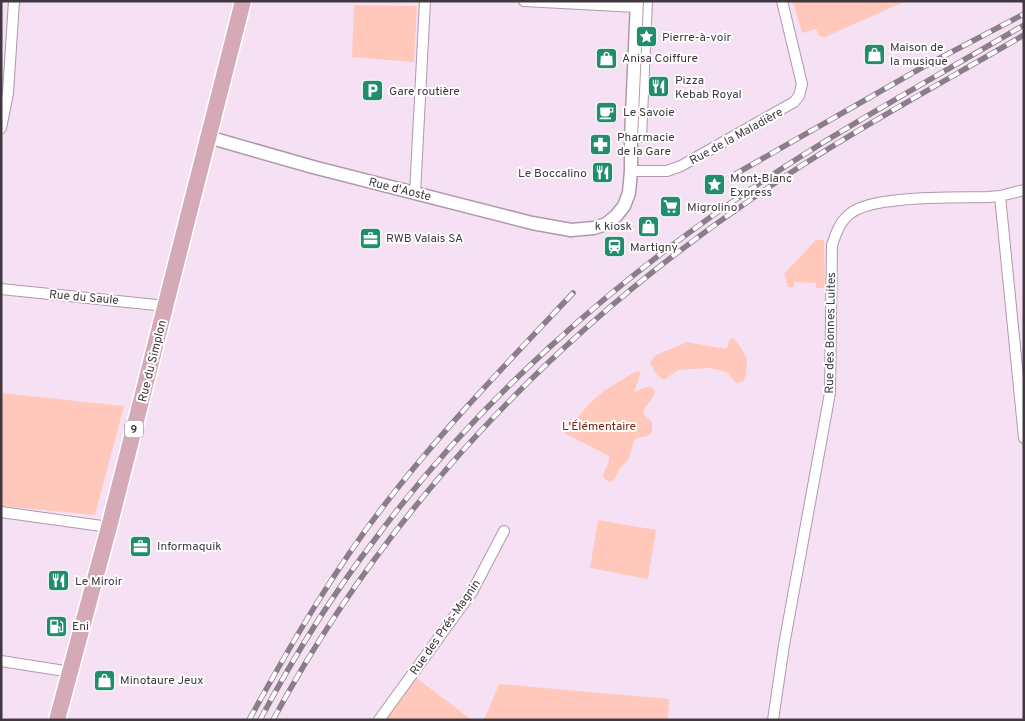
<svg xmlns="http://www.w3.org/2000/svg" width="1025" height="721" font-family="Overpass,sans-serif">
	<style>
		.green { fill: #ffc8ba }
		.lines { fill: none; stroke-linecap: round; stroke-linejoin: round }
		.pedestrian-casing { stroke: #ae99ab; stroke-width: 10 }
		.minor-casing { stroke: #ae99ab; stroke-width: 12 }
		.tertiary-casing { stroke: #ae99ab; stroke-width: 15 }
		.primary-casing { stroke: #fff; stroke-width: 19 }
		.pedestrian { stroke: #fff; stroke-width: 8 }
		.minor { stroke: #fff; stroke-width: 10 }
		.tertiary { stroke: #fff; stroke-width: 12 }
		.primary { stroke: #d5aab6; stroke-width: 16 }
		.rail-casing { stroke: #8b7e8a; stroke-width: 5.5 }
		.rail { stroke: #fff; stroke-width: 4; stroke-dasharray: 11; stroke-linecap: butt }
		.labels { text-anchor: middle; stroke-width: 4; stroke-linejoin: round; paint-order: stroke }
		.shield { fill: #fff; stroke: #797479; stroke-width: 1 }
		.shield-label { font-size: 11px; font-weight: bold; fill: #40383f }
		.poi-label { font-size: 12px; fill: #40383f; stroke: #fff; text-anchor: start }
		.street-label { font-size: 12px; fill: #40383f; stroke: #fff }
		.park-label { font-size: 12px; fill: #79230e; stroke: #fff }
	</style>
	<rect width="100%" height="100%" fill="#f6e1f4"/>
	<!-- green -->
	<path class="green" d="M793 1H906L825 37 819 36 816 29 802 33Z
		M354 5 417 6 414 62 352 57Z
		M816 240H824L825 288H816V283L794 282V287H788L784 274Z
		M733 338C738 342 744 353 747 359L746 375 743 381 737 383 726 372 715 369 707 368 678 370 664 380 657 375 650 364V362L656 355 687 342 726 349 728 346 729 340Z
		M635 372H641L634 392C643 390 647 382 655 391 653 400 645 405 643 413L652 422V432L648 436 637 438 634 441 629 459 620 468 614 480 610 482 605 479 603 475 609 461V456L564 433 590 403 605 390Z
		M1 393 124 406 95 515 1 506Z
		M598 520 656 530 648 579 590 568Z
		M415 677 472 720H383Z
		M499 684 669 699 668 720H484Z"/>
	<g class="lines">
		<defs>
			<path id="pedestrian" d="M642 138 648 1"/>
			<path id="minor" d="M524 1 637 7
				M1 128 8 93 14 1
				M631 171H667L681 166 794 102 799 96 802 84 782 1
				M415 194 425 1
				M1000 196 1024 438
				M1 289 166 306
				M1 512 109 527
				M1 661 71 672
				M379 720 472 592 504 531
				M773 720 784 645 830 393 832 245C836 233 840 221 851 213 873 195 957 198 988 197L1000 196 1024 190"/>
			<path id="tertiary" d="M208 137 313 167 532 223 571 230 594 228 606 224 616 216 624 206 629 193 631 171V139L637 1"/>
			<path id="primary" d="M57 720 109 527 243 1"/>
		</defs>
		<!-- pedestrian casing -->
		<use href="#pedestrian" class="pedestrian-casing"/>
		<!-- minor casing -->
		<use href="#minor" class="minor-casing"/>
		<!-- tertiary casing -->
		<use href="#tertiary" class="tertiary-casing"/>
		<!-- primary casing -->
		<use href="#primary" class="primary-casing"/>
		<!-- pedestrian -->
		<use href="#pedestrian" class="pedestrian"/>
		<!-- minor -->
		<use href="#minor" class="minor"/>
		<!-- tertiary -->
		<use href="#tertiary" class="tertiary"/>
		<!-- primary -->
		<use href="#primary" class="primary"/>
		<defs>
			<path id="rail" d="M732 176 923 67 1024 14
				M249 720C291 644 335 568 389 499 445 427 510 360 573 293
				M260 720C294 656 332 595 376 538 478 400 615 280 757 185 843 127 934 78 1024 25
				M273 720C387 508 555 333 753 198 839 138 933 88 1024 35"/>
		</defs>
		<!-- rail casing -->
		<use href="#rail" class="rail-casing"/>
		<!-- rail -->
		<use href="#rail" class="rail"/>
	</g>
	<!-- icons -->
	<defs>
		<symbol id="sight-square" viewBox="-11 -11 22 22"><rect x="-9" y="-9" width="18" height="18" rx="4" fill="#208d6c" stroke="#fff"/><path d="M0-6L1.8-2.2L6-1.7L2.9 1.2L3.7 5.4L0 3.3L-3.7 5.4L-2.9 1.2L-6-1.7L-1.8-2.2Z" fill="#fff"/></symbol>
		<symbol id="shop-square" viewBox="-11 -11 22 22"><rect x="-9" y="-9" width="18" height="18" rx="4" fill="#208d6c" stroke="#fff"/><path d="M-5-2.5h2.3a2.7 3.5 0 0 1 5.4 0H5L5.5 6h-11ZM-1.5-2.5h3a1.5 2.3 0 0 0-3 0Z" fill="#fff"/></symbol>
		<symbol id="restaurant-square" viewBox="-11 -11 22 22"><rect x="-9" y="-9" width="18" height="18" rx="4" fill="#208d6c" stroke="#fff"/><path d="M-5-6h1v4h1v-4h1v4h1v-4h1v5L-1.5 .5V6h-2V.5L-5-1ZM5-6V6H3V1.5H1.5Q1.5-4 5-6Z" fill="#fff"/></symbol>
		<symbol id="parking-square" viewBox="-11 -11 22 22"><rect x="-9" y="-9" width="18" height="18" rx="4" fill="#208d6c" stroke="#fff"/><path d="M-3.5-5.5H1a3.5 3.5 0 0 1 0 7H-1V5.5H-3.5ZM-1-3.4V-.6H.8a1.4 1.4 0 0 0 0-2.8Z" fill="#fff"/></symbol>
		<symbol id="cafe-square" viewBox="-11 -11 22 22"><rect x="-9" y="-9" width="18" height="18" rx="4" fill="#208d6c" stroke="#fff"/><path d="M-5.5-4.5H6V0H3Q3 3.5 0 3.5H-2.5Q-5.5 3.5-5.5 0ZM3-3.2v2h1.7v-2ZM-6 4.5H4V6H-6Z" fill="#fff"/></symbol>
		<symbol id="pharmacy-square" viewBox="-11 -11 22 22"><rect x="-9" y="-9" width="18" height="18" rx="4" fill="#208d6c" stroke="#fff"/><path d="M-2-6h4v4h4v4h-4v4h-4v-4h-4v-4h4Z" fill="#fff"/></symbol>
		<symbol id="supermarket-square" viewBox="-11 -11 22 22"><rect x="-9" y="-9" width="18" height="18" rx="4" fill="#208d6c" stroke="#fff"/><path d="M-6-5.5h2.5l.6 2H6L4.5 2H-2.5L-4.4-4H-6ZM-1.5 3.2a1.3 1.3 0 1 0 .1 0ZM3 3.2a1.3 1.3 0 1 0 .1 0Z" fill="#fff"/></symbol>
		<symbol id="office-square" viewBox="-11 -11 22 22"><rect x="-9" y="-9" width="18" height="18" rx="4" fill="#208d6c" stroke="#fff"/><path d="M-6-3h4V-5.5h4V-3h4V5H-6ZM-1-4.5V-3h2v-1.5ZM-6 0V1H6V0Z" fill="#fff"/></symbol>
		<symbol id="station-square" viewBox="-11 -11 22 22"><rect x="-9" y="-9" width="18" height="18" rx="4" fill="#208d6c" stroke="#fff"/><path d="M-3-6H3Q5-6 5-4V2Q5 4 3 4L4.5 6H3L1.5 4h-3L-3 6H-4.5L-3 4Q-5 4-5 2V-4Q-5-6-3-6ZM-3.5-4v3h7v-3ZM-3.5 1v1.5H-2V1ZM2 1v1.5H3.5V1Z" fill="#fff"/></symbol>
		<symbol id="fuel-square" viewBox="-11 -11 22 22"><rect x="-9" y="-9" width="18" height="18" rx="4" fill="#208d6c" stroke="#fff"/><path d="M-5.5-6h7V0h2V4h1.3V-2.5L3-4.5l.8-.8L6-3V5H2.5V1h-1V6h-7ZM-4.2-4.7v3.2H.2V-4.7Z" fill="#fff"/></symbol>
	</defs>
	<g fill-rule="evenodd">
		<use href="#sight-square" x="634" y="24" width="25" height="25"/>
		<use href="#shop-square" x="862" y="42" width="25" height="25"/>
		<use href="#shop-square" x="594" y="46" width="25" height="25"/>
		<use href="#restaurant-square" x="646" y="74" width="25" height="25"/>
		<use href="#parking-square" x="360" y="78" width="25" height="25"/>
		<use href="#cafe-square" x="594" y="100" width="25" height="25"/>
		<use href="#pharmacy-square" x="588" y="132" width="25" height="25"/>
		<use href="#restaurant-square" x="590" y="160" width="25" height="25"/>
		<use href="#sight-square" x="702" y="172" width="25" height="25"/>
		<use href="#supermarket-square" x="658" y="194" width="25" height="25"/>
		<use href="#shop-square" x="636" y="214" width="25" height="25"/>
		<use href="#office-square" x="358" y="226" width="25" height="25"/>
		<use href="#station-square" x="602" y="234" width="25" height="25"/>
		<use href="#office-square" x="128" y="534" width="25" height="25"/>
		<use href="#restaurant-square" x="46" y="568" width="25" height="25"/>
		<use href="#fuel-square" x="44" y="614" width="25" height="25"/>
		<use href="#shop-square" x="92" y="668" width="25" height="25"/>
	</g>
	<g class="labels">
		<!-- shield labels -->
		<rect class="shield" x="125" y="420.5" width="18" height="17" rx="4"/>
		<g class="shield-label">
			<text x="134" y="433">9</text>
		</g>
		<!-- poi labels -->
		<g class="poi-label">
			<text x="662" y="41">Pierre-à-voir</text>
			<text x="890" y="51">Maison de<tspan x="890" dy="14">la musique</tspan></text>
			<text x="622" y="62">Anisa Coiffure</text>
			<text x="675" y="84">Pizza<tspan x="675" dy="14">Kebab Royal</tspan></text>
			<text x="389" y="95">Gare routière</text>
			<text x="623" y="116">Le Savoie</text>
			<text x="617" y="141">Pharmacie<tspan x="617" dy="14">de la Gare</tspan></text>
			<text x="587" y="177" text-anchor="end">Le Boccalino</text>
			<text x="730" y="182">Mont-Blanc<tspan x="730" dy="14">Express</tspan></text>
			<text x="687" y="211">Migrolino</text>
			<text x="632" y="230" text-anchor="end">k kiosk</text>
			<text x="386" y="242">RWB Valais SA</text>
			<text x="630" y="251">Martigny</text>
			<text x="157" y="550">Informaquik</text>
			<text x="75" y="585">Le Miroir</text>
			<text x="72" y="630">Eni</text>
			<text x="120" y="684">Minotaure Jeux</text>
		</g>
		<!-- street labels -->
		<g class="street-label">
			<text transform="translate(736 136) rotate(-29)" y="4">Rue de la Maladière</text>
			<text transform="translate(400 189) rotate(14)" y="4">Rue d'Aoste</text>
			<text transform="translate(84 297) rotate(5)" y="4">Rue du Saule</text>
			<text transform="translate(830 333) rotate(-89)" y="4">Rue des Bonnes Luites</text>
			<text transform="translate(152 361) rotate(-76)" y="4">Rue du Simplon</text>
			<text transform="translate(445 627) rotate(-55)" y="4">Rue des Prés-Magnin</text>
		</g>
		<!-- park labels -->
		<g class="park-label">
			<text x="599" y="430">L'Élémentaire</text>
		</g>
	</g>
	<!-- border -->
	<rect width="1025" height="721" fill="none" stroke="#40383f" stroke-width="5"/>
</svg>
